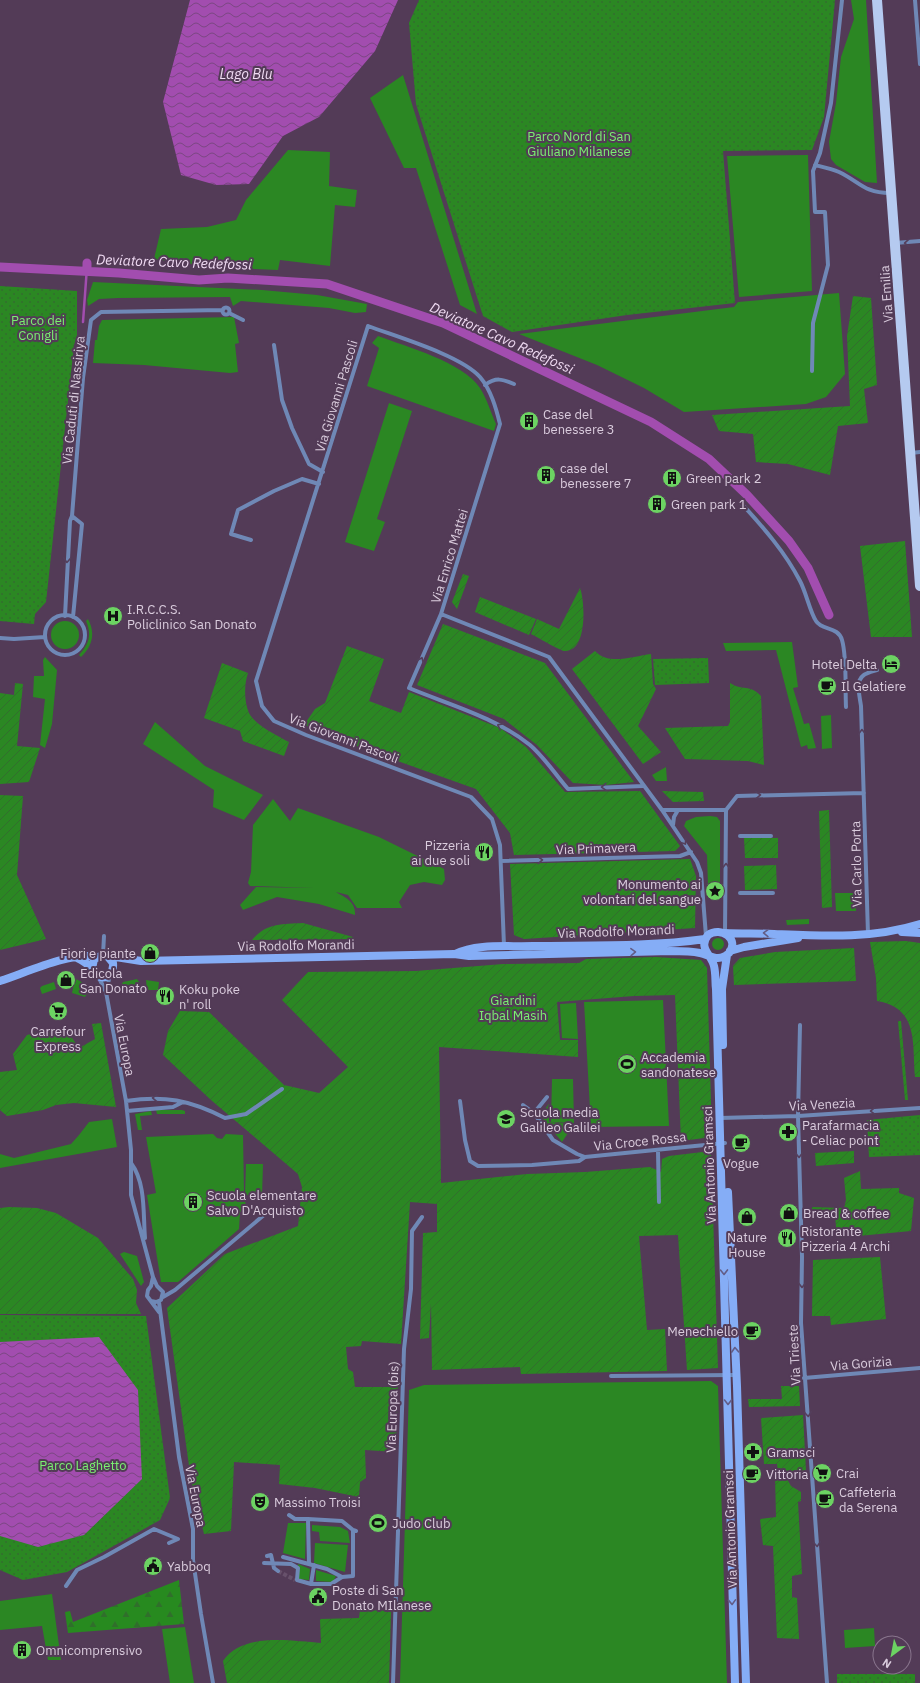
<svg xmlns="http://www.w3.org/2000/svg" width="920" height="1683" font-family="'IBM Plex Sans',sans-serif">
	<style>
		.grass { fill: #2b8723 }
		.forest { fill: url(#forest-firs) }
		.park { fill: url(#park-dots) }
		.garden { fill: url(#garden-furrows) }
		.water { fill: url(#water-waves) }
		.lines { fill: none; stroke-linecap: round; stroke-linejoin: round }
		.stream { stroke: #a24daf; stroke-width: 2.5 }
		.canal { stroke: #a24daf; stroke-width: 9 }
		.street-tunnel { stroke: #67516b; stroke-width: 4; stroke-dasharray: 4 2; stroke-linecap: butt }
		.street { stroke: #6f88b6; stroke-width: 4 }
		.secondary { stroke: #85adf6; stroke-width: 8 }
		.primary { stroke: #b5caf0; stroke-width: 10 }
		.oneway { stroke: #543f5c }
		.oneway2 { stroke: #625d87 }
		.labels { text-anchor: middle; stroke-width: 4; stroke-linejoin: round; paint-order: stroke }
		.park-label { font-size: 13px; fill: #7bf071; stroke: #533b57 }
		.street-label { font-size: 13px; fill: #daccdd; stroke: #533b57 }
		.poi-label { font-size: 13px; fill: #daccdd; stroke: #533b57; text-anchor: start }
		.water-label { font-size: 14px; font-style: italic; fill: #f0dbf3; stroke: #533b57 }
	</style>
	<defs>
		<pattern id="forest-firs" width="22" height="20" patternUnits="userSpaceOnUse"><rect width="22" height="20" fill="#278a1f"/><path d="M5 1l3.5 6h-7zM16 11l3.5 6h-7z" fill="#306f2b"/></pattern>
		<pattern id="park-dots" width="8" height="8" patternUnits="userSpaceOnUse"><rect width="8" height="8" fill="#2b8723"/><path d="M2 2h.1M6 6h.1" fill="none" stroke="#336d2e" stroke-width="1.8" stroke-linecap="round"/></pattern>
		<pattern id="garden-furrows" width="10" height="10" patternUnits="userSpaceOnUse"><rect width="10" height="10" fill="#2b8723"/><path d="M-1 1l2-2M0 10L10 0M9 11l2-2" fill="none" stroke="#336d2e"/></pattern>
		<pattern id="water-waves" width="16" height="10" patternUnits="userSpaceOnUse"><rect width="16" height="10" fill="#a24daf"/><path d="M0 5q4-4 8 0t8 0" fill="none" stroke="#7b4783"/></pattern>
	</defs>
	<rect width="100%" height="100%" fill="#533b57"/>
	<!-- grass -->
	<path class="grass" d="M851 0H866L877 183 865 182 836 165 831 159 829 142 836 103 841 57 854 19Z
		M403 75 477 314 460 305 416 168H404L370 98Z
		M288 150 330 152 329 186 357 190 355 207 335 205 330 266 280 260 278 270 212 267 154 259 161 229 207 227 236 220 246 200Z
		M808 155 812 291 739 297 727 156Z
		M93 282 262 290 317 295 367 304 366 312 355 313 329 308 241 301 233 306 230 297 118 298 99 299 88 306 87 300Z
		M839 293 845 374 826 397 806 404 684 412 644 388 597 365 519 334 734 307 738 302Z
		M234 317 239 343 235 344 238 372 230 373 144 365 93 363 95 340H97L99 326 102 320Z
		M378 336C407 347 463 362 480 388 487 399 491 413 496 424L494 431 367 386 379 348 372 343Z
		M389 403 412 411 377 519 385 522 374 551 345 542Z
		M88 619C96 634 92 646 81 657L79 655C89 644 92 635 86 621Z
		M51 635a14 14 0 1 1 28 0a14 14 0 1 1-28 0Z
		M792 642 798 687 793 688 804 724 809 723 816 748 808 749 807 745 801 747 776 650 726 651 723 643Z
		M45 657 57 670 52 724 45 748 40 745 45 699 33 697 34 676H44L43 660Z
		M831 715 832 748 822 749 821 716Z
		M155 722 205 766 263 795 244 820 213 807 214 790 143 744Z
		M666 767 667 781H656L652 775Z
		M273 799 290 821 298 808 379 837 444 869 445 880 442 885 424 882 410 885 399 902 402 908H357L348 895 336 892C344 897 356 901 355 915L319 904 277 897 243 910 240 905 256 887 315 888 250 886 248 883 251 872 253 825Z
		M710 816 717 817 720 821V895L715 897 711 895 708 886 707 855 684 826 686 821 696 817Z
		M835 893H855L856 911H836Z
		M809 919V924L787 925 786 920Z
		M712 944a6 6 0 1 1 12 0a6 6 0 1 1-12 0Z
		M75 979C82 981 87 985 88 992L85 997 72 993Z
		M137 979 139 982 138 992 123 994 119 989 123 982Z
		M146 980 159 982 158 990H147Z
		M54 982 56 989 42 994 40 988 42 986Z
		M663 1000 669 1126 591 1127 584 1002Z
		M576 1003 578 1039 562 1038 560 1004Z
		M552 1079H573L574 1123 551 1122Z
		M549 1104V1122L569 1124 568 1133 562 1142 540 1115Z
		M156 1110H182L185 1111V1114H157Z
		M151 1111 152 1115 140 1116 142 1130H138L135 1114Z
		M112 1119 117 1147 0 1168V1154L14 1158 71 1144 79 1135 89 1122Z
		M213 1134 217 1138 222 1139 226 1134 243 1135 244 1192 246 1207 240 1212 239 1229 178 1282H161L147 1195 156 1193 146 1137Z
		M246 1164H263L262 1196 245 1195Z
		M124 1252 137 1256 144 1282 141 1286 120 1254Z
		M711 1381 718 1386 727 1683H400L409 1390 424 1385Z
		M288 1523H306L305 1559 283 1553Z
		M312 1525 340 1527 348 1531 350 1543 320 1541 319 1532 312 1531Z
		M315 1543 348 1545 345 1572 314 1563Z
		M298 1564 310 1569 309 1580 299 1579Z
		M316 1570 336 1576 333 1582 316 1581Z
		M52 1594 61 1660H48L42 1626 0 1630V1601Z
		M185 1627 194 1683H170L162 1629Z
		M874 1628 875 1646 845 1648 844 1630Z"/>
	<!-- forest -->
	<path class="forest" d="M179 1580 184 1624 68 1633 65 1612 70 1611 73 1622Z"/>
	<!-- park -->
	<path class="park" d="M419 0H835L824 117 812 150 723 151 735 303 627 315 512 332 483 316 416 104 409 23Z
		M0 286 77 291V335L74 345 46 602 35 614 34 624 0 621Z
		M708 658 709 683 655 685 653 659Z
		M920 1115V1155L869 1157 867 1120Z
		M0 1315 146 1316 170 1498 160 1520 67 1572 23 1580 0 1570Z
		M837 1674H915V1683H837Z"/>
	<!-- garden -->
	<path class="garden" d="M853 296 871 298 877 385 864 389 868 423 838 426 830 475 788 464 756 462 753 434 719 431 712 415 850 406 847 336Z
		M905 541 912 637H871L860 546Z
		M463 574 469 576 457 609 452 602Z
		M580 588C585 601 588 653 564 651 559 650 537 637 531 634L537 619 559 629Z
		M480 597 536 619 529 635 475 612Z
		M443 624 545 663 634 782 606 785 573 783 537 745 504 719 417 685Z
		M347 646 384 659 369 701 401 713 409 692 500 728 526 747 565 792 640 791 680 846 675 851 514 855 510 833 476 789 364 749 304 725 315 709 325 703Z
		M595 651C608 666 634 656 651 654L653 684 656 689 638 726 661 752 643 764 572 669Z
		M222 663 248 673C244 684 244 702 249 713 255 725 278 736 289 742L284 756 243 741 240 731 204 718Z
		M15 683 23 684 17 746 40 748 29 782 0 784V693L14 695Z
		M730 683C742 691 750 684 761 696L764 765 748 761 685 759 665 728 728 726 730 722Z
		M662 791 703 792 704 801 673 802Z
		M0 795 23 796 17 875 46 939 0 950Z
		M829 810 832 907 822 908 819 811Z
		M744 838H778V858H745Z
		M690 859 696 876 695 928 524 939 514 935 510 864Z
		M776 865 777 889 745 890 744 866Z
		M303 923 353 937 354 939 252 940C266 923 282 924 303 923Z
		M906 941 920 943V1077H915C912 1043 919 1008 877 1001L876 978 870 942Z
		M854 948 856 981 734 985 733 966 740 958 775 952Z
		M656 957 701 960 707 968 712 1137 681 1141 675 995 634 996 557 1002 560 1040H578V1057L439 1047 441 1183 527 1174 585 1172 650 1167 661 1172 662 1159 669 1156 711 1151 718 1368 687 1370 678 1235 639 1236 647 1330 665 1329 667 1371 521 1374 520 1367 432 1370 431 1303 429 1338 420 1339 423 1233 437 1232V1204L410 1202 401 1344 362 1341 361 1346 346 1347 348 1369 353 1372 355 1387H398L396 1452 365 1450 366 1478 360 1482 359 1497 315 1488 279 1484 280 1465 234 1462 231 1531 204 1534 191 1480 167 1308 225 1254 298 1226 302 1187 298 1174 211 1100 163 1055 168 1031 180 1011 209 1012 284 1085 319 1093 348 1067 282 1000 308 972 416 971 503 964 579 963 586 959Z
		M898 1021H901L908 1100H905Z
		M101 1023 116 1107 74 1103 56 1105 43 1110 7 1116 0 1110V1072L17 1070 13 1054 27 1035 52 1028 70 1035 79 1048 95 1039 92 1024Z
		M854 1151V1163L816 1166 815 1153Z
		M860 1171 861 1189 899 1188V1193L914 1198 911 1231 837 1238 835 1215 812 1213V1207L844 1208 846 1200 844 1178Z
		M9 1207 37 1208 56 1213 98 1238 133 1279 137 1290 136 1303 141 1314H0V1208Z
		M880 1257 886 1319 831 1325 830 1316H812L813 1260Z
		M781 1386H799L800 1406 749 1407 748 1399H782Z
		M803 1415 806 1471 778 1473 777 1464H764L761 1418Z
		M775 1475 786 1477 791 1486 801 1492V1501L798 1502 802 1574 792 1576V1597L797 1598 799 1639 777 1638 773 1546 763 1545 760 1519 776 1517Z
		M360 1610 391 1611 389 1683H227L223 1661C243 1632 291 1641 321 1643L320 1619 359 1618Z"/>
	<!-- water -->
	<path class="water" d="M190 0H398L375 51 319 117 283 136 249 184 216 185 181 175 163 102Z
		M99 1337 138 1390 142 1479 84 1535 38 1547 0 1536V1342Z"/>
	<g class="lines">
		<!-- stream -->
		<path class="stream" d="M83 322 87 267"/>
		<!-- canal -->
		<path class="canal" d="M0 267 119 273 199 280 228 278 327 284 443 323 651 422 709 459 747 495 789 541 808 568 829 615
			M87 267V263"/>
		<!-- street-tunnel -->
		<path class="street-tunnel" d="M278 1571 295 1580"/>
		<!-- street -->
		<path class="street" d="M915 0 920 64
			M815 165C823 167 832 169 839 172 860 182 864 193 890 193
			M895 243 920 241
			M222.5 311a3.5 3.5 0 1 1 7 0a3.5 3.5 0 1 1-7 0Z
			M229 313 243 320
			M274 345 282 400 292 428 309 464 323 472
			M812 371 813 323 828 265 825 212H815L813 171 820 153 831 103 842 0
			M485 385C496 377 502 379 514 384
			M911 453 920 452
			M741 503C763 527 785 552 800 581 806 592 810 612 816 621 822 631 838 626 842 640 847 657 845 688 846 707
			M72 516 82 524 73 617
			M251 540 231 534 238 510 274 491 302 479 319 484
			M441 614 409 688C450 705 495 717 530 745 545 758 555 774 568 789L643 786
			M45 635a20 20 0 1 1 40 0a20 20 0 1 1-40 0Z
			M65 616 70 521 72 516 83 378 91 320 101 312 223 310
			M0 638 14 639 45 637
			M726 810 737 796 864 793
			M673 825 674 817 678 810
			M740 836H771
			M501 861 680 856 691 852
			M740 893H773
			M868 934 861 706C858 686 853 675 877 670
			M706 936 701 873 697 862 662 810H726L725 933
			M504 946 500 845 492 819 471 797 306 735 274 721 262 706 256 681 368 326C397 337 460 355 480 377 491 390 496 408 500 424L441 614 549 657 662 810
			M547 950H563
			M103 955 104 936
			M99 978 106 992 126 1101 131 1150V1195L153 1277 157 1286 163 1292 161 1300 156 1302 151 1301
			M106 992 110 975
			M800 1025 798 1116 802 1257 801 1323 827 1683
			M126 1101C164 1095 190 1100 225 1118L246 1114 282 1089
			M460 1101 465 1140 470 1161 478 1166 532 1165 579 1161 585 1157
			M523 1105 534 1113 553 1140 577 1154 585 1157 725 1143
			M127 1111 173 1107 183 1102
			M534 1113 547 1097
			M720 1118 798 1116 920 1108
			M658 1151 659 1202
			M131 1163C146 1183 143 1214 145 1238
			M153 1277 151 1286 148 1290 147 1296 159 1312
			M163 1297 175 1290 264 1215
			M159 1302 179 1457 193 1529V1560L201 1614 213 1683
			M611 1376 736 1375
			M804 1378 920 1368
			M289 1515 295 1519H308
			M267 1556 271 1555 274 1568 278 1571
			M283 1557 327 1569 342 1577
			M264 1563 291 1564 298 1568 297 1580 311 1584
			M309 1564 308 1519 342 1521 353 1530 356 1531
			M314 1565 311 1584H331L342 1577 353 1576V1530
			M66 1586 77 1570 104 1557 154 1529 178 1539 169 1543
			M393 1683 404 1349 411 1289 412 1231 422 1217"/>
		<!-- secondary -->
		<path class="secondary" d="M902 932 920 933
			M725 933C742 934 758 933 774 934 823 936 872 939 920 924
			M730 951 744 947 798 938
			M455 954C477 943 508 947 533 946 590 945 649 947 705 939
			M77 958C81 960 85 962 88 965 91 968 93 974 98 976 107 981 114 972 113 963L108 957
			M92 969 94 959 103 955 141 961 412 955 454 954 469 956 671 951C681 951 691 951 700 953 706 954 712 958 718 958 722 958 726 956 729 953 740 939 721 926 708 935 698 948 711 954 714 966 716 974 715 982 716 989L735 1683
			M0 981C25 973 72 951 97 957
			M723 1045 722 989 727 955
			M728 1192 737 1386 746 1683"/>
		<!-- primary -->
		<path class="primary" d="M877 0 920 586"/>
	</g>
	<!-- one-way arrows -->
	<defs><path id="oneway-chevron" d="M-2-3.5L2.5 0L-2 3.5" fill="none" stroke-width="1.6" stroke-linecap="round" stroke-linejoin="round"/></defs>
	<g class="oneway">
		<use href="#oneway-chevron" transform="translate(907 243) rotate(176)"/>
		<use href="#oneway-chevron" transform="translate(67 560) rotate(93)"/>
		<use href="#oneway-chevron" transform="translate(421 660) rotate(-67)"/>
		<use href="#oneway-chevron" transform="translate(500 726) rotate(-153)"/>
		<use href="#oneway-chevron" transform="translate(862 732) rotate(-92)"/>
		<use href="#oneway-chevron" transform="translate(604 787) rotate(178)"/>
		<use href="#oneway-chevron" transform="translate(758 795) rotate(-1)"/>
		<use href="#oneway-chevron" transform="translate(684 842) rotate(57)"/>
		<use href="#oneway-chevron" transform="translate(540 860) rotate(-2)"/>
		<use href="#oneway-chevron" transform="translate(726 866) rotate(-90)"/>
		<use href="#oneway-chevron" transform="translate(155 1098) rotate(-177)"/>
		<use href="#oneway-chevron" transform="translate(873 1111) rotate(177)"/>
		<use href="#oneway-chevron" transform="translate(799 1155) rotate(88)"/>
		<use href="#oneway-chevron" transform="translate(802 1285) rotate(90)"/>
		<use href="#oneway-chevron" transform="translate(808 1414) rotate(85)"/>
		<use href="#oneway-chevron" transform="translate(817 1544) rotate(86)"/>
	</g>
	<g class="oneway2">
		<use href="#oneway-chevron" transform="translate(766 933) rotate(-179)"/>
		<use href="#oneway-chevron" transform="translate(633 952) rotate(-2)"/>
		<use href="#oneway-chevron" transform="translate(724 1272) rotate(89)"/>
		<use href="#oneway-chevron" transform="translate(735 1350) rotate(-93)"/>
		<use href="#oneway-chevron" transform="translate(728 1402) rotate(90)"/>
		<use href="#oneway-chevron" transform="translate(732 1602) rotate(88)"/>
	</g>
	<!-- icons -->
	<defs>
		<symbol id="building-disc" viewBox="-11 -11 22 22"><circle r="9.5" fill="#6cd362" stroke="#533b57"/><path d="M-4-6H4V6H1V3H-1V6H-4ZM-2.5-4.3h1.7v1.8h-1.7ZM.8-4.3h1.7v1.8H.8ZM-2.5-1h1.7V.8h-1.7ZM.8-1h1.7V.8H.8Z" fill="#111"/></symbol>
		<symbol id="hospital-disc" viewBox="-11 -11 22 22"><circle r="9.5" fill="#6cd362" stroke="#533b57"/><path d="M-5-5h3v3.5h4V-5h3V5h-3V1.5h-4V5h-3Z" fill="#111"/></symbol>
		<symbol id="hotel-disc" viewBox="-11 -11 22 22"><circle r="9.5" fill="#6cd362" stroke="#533b57"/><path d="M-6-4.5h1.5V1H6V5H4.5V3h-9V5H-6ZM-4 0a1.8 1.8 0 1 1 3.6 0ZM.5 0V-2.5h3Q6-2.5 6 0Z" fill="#111"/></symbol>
		<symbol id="cafe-disc" viewBox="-11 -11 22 22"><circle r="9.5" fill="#6cd362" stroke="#533b57"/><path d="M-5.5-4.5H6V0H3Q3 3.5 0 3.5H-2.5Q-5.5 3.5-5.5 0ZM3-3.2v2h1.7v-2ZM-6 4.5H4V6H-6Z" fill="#111"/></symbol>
		<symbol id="restaurant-disc" viewBox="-11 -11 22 22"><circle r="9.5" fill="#6cd362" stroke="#533b57"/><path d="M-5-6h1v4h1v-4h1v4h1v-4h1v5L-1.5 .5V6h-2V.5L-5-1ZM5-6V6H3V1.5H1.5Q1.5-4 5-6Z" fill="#111"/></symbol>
		<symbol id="sight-disc" viewBox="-11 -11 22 22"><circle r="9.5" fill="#6cd362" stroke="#533b57"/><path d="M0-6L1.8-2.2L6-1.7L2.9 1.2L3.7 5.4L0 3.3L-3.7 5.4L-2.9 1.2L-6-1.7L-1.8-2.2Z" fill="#111"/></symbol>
		<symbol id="shop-disc" viewBox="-11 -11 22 22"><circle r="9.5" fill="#6cd362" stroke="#533b57"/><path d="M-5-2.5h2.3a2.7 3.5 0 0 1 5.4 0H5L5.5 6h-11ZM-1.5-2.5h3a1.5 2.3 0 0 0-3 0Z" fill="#111"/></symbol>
		<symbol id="supermarket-disc" viewBox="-11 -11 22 22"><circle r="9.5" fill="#6cd362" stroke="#533b57"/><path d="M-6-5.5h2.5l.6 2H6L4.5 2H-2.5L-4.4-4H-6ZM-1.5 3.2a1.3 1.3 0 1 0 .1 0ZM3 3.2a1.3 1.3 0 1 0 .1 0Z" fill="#111"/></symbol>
		<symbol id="stadium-disc" viewBox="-11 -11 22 22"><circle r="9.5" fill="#6cd362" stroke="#533b57"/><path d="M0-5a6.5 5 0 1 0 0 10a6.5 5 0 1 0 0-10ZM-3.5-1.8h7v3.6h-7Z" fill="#111"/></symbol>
		<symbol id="school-disc" viewBox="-11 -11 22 22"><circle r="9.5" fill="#6cd362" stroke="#533b57"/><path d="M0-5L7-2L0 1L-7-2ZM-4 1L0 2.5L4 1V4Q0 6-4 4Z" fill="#111"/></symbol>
		<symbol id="pharmacy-disc" viewBox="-11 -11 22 22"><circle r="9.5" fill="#6cd362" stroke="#533b57"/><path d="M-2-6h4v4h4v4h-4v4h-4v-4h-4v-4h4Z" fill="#111"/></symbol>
		<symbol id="theatre-disc" viewBox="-11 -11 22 22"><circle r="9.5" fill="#6cd362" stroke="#533b57"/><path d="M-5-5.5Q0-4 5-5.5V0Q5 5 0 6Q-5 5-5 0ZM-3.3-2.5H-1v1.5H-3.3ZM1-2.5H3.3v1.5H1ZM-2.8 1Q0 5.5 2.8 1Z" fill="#111"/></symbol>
		<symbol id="civic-disc" viewBox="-11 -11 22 22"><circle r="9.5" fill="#6cd362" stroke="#533b57"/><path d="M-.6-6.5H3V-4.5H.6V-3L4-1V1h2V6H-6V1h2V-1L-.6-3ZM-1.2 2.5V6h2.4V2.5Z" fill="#111"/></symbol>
	</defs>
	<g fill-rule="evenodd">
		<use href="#building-disc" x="518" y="410" width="22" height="22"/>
		<use href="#building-disc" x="535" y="464" width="22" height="22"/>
		<use href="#building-disc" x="661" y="467" width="22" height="22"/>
		<use href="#building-disc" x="646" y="493" width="22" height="22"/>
		<use href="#hospital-disc" x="102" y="605" width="22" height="22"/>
		<use href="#hotel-disc" x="880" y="653" width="22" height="22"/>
		<use href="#cafe-disc" x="816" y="675" width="22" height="22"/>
		<use href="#restaurant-disc" x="473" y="841" width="22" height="22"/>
		<use href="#sight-disc" x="704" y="880" width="22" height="22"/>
		<use href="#shop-disc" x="139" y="942" width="22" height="22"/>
		<use href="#shop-disc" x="55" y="969" width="22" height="22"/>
		<use href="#restaurant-disc" x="154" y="985" width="22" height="22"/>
		<use href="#supermarket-disc" x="47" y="1000" width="22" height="22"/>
		<use href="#stadium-disc" x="616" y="1053" width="22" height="22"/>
		<use href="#school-disc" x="495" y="1108" width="22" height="22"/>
		<use href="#pharmacy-disc" x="777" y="1121" width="22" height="22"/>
		<use href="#cafe-disc" x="730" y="1132" width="22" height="22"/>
		<use href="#building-disc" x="182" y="1191" width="22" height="22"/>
		<use href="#shop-disc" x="778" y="1202" width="22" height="22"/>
		<use href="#shop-disc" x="736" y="1206" width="22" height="22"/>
		<use href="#restaurant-disc" x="776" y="1227" width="22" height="22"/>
		<use href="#cafe-disc" x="741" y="1320" width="22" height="22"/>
		<use href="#pharmacy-disc" x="742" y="1441" width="22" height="22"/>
		<use href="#supermarket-disc" x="811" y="1462" width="22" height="22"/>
		<use href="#cafe-disc" x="741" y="1463" width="22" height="22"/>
		<use href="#cafe-disc" x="814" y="1488" width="22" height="22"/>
		<use href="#theatre-disc" x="249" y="1491" width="22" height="22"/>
		<use href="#stadium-disc" x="367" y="1512" width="22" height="22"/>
		<use href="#civic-disc" x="142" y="1555" width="22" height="22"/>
		<use href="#civic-disc" x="307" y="1586" width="22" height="22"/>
		<use href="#building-disc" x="11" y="1639" width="22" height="22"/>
	</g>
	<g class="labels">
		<!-- park labels -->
		<g class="park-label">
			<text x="579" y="141">Parco Nord di San<tspan x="579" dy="15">Giuliano Milanese</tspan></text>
			<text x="38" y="325">Parco dei<tspan x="38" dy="15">Conigli</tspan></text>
			<text x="513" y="1005">Giardini<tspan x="513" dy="15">Iqbal Masih</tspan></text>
			<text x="83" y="1470">Parco Laghetto</text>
		</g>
		<!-- street labels -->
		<g class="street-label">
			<text transform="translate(886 294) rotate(-94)" y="5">Via Emilia</text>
			<text transform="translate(336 396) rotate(-73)" y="5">Via Giovanni Pascoli</text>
			<text transform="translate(73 400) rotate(-84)" y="5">Via Caduti di Nassiriya</text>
			<text transform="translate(449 556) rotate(-73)" y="5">Via Enrico Mattei</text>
			<text transform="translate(344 738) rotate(21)" y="5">Via Giovanni Pascoli</text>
			<text transform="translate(596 848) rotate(-2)" y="5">Via Primavera</text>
			<text transform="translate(856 864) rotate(-91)" y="5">Via Carlo Porta</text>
			<text transform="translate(616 931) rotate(-2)" y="5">Via Rodolfo Morandi</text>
			<text transform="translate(296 945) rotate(-1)" y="5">Via Rodolfo Morandi</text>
			<text transform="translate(125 1045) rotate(79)" y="5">Via Europa</text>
			<text transform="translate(822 1104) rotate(-3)" y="5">Via Venezia</text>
			<text transform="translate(640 1141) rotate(-6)" y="5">Via Croce Rossa</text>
			<text transform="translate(709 1165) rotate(-92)" y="5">Via Antonio Gramsci</text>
			<text transform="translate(794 1355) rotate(-93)" y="5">Via Trieste</text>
			<text transform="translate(861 1363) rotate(-5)" y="5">Via Gorizia</text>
			<text transform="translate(392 1407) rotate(-88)" y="5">Via Europa (bis)</text>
			<text transform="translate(196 1496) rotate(79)" y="5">Via Europa</text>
			<text transform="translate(730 1529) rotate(-92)" y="5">Via Antonio Gramsci</text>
		</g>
		<!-- poi labels -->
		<g class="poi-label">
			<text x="543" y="419">Case del<tspan x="543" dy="15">benessere 3</tspan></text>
			<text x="560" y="473">case del<tspan x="560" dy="15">benessere 7</tspan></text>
			<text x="686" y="483">Green park 2</text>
			<text x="671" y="509">Green park 1</text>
			<text x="127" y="614">I.R.C.C.S.<tspan x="127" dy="15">Policlinico San Donato</tspan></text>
			<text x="877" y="669" text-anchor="end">Hotel Delta</text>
			<text x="841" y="691">Il Gelatiere</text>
			<text x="470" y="850" text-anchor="end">Pizzeria<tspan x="470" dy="15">ai due soli</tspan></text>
			<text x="701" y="889" text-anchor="end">Monumento ai<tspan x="701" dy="15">volontari del sangue</tspan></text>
			<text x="136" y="958" text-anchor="end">Fiori e piante</text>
			<text x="80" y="978">Edicola<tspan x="80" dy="15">San Donato</tspan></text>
			<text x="179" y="994">Koku poke<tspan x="179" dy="15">n' roll</tspan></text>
			<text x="58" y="1036" text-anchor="middle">Carrefour<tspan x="58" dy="15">Express</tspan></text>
			<text x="641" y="1062">Accademia<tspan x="641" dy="15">sandonatese</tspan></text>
			<text x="520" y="1117">Scuola media<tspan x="520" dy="15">Galileo Galilei</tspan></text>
			<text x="802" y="1130">Parafarmacia<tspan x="802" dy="15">- Celiac point</tspan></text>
			<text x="741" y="1168" text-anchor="middle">Vogue</text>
			<text x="207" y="1200">Scuola elementare<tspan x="207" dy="15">Salvo D'Acquisto</tspan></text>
			<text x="803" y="1218">Bread &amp; coffee</text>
			<text x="801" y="1236">Ristorante<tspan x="801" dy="15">Pizzeria 4 Archi</tspan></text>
			<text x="747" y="1242" text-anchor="middle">Nature<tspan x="747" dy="15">House</tspan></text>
			<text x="738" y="1336" text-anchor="end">Menechiello</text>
			<text x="767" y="1457">Gramsci</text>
			<text x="836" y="1478">Crai</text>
			<text x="766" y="1479">Vittoria</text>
			<text x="839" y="1497">Caffeteria<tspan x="839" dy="15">da Serena</tspan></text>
			<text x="274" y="1507">Massimo Troisi</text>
			<text x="392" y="1528">Judo Club</text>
			<text x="167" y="1571">Yabboq</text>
			<text x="332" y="1595">Poste di San<tspan x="332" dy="15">Donato MIlanese</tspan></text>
			<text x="36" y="1655">Omnicomprensivo</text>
		</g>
		<!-- water labels -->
		<g class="water-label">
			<text x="246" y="79">Lago Blu</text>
			<text transform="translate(174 262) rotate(2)" y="5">Deviatore Cavo Redefossi</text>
			<text transform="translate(502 338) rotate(24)" y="5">Deviatore Cavo Redefossi</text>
		</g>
	</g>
	<!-- north arrow -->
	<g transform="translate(892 1655) rotate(212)"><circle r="19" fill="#533b57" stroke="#89758d"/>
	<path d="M0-3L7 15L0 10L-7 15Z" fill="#6cd362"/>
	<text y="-6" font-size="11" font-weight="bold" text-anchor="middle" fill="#daccdd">N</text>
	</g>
</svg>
